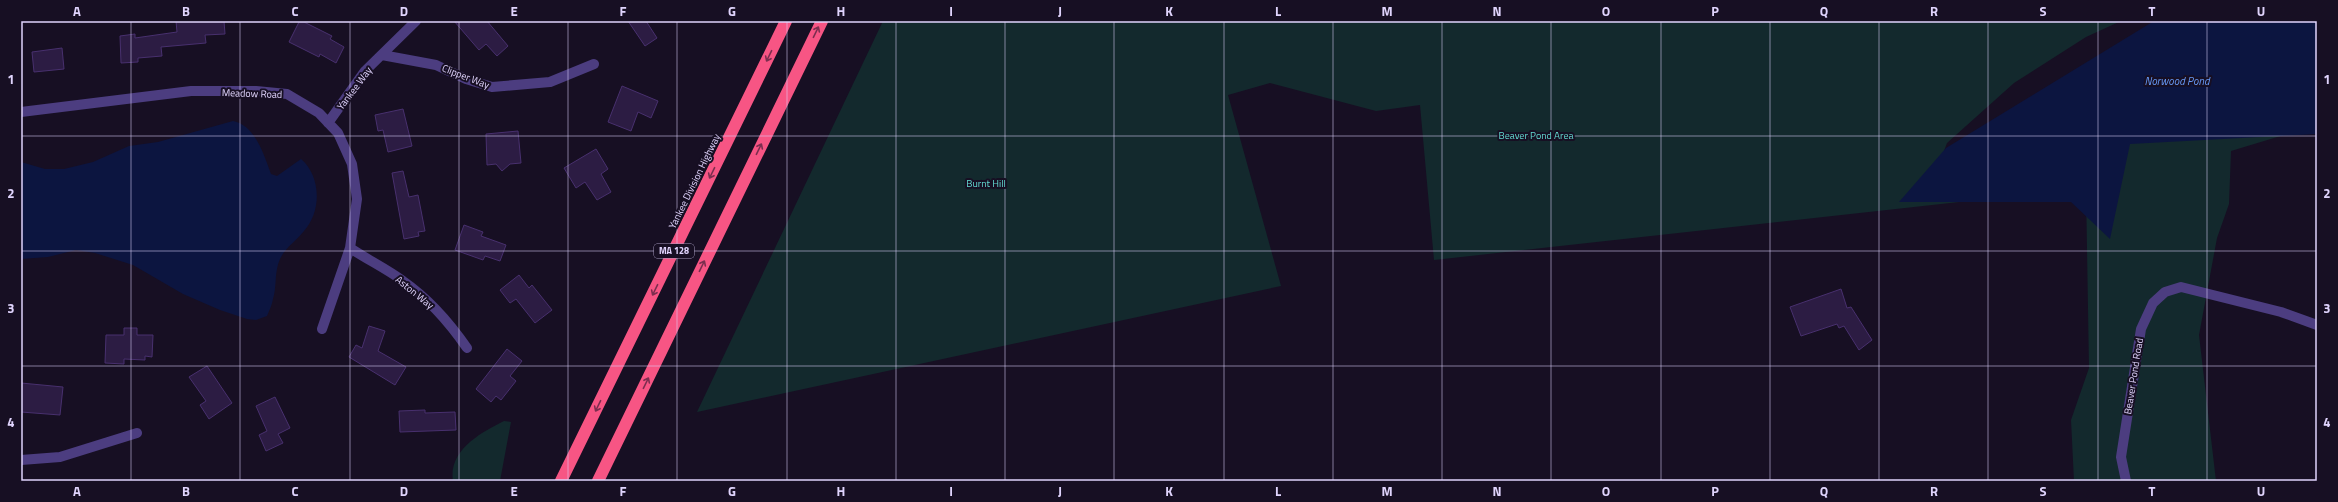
<svg xmlns="http://www.w3.org/2000/svg" width="2338" height="502" font-family="'Titillium Web',sans-serif">
	<style>
		.green { fill: #13292d }
		.water { fill: #0c1540 }
		.building { fill: #2c1c43; stroke: #48306e }
		.lines { fill: none; stroke-linecap: round; stroke-linejoin: round }
		.minor { stroke: #4c3d80; stroke-width: 10 }
		.motorway { stroke: #f75584; stroke-width: 12 }
		.oneway { stroke: #7c2e4f }
		.grid { fill: none; stroke: #e0d4fd; stroke-width: 1; stroke-opacity: 0.55 }
		.labels { text-anchor: middle; stroke-width: 4; stroke-linejoin: round; paint-order: stroke }
		.shield { fill: #170f23; stroke: #a499bc; stroke-width: 1 }
		.shield-label { font-size: 9px; font-weight: bold; fill: #e0d4fd }
		.street-label { font-size: 10px; fill: #e0d4fd; stroke: #170f23 }
		.park-label { font-size: 10px; fill: #63dad2; stroke: #170f23 }
		.water-label { font-size: 11px; font-style: italic; fill: #679af8; stroke: #170f23 }
		.neatline { fill: none; stroke: #e0d4fd; stroke-width: 1.5 }
		.grid-label { font-size: 13px; text-anchor: middle; font-weight: bold; fill: #e0d4fd }
	</style>
	<rect width="100%" height="100%" fill="#170f23"/>
	<!-- green -->
	<path class="green" d="M883 21H2121L2086 37 2014 83 1947 143 1944 151 2149 119 2317 125 2231 151 2229 204 2217 238 2199 335 2216 481H2074L2071 420 2089 368 2086 188 1434 260 1420 105 1376 111 1270 83 1228 95 1281 286 697 412Z
		M504 421 511 422 500 481H453C448 450 482 432 504 421Z"/>
	<!-- water -->
	<path class="water" d="M2154 21H2317V134L2130 144 2110 239 2071 202H1899L1946 148Z
		M233 121C255 125 264 155 271 174L277 176 301 159C321 176 322 211 304 231 296 241 285 248 280 259 274 272 277 286 273 299 272 305 269 311 267 316L256 320 247 319 220 310 183 294 133 265 95 253 76 250 48 257 21 259V162L45 169H64L93 162 129 146 158 142Z"/>
	<!-- building -->
	<path class="building" d="M176 21H224L225 34 205 35 206 43 161 47 162 56 138 58V62L121 63 120 36 135 34V38L177 32Z
		M454 21H487L508 46 497 56 486 44 479 50Z
		M628 21H646L657 38 645 46Z
		M299 22H304L332 36 330 39 344 47 336 63 320 54 319 57 289 42Z
		M62 48 64 69 34 72 32 52Z
		M622 86 658 101 651 118 638 112 631 131 608 122Z
		M403 109 412 146 388 152 383 130 378 131 375 115Z
		M518 131 521 163 510 164 502 171 496 164 487 165 486 134Z
		M596 149 608 169 601 174 611 192 597 200 585 182 576 188 564 168Z
		M403 171 409 197 418 195 425 231 418 232 419 236 404 239 392 173Z
		M464 225 483 232 481 236 506 245 500 261 485 256 483 260 455 250Z
		M519 275 529 288 532 285 552 310 535 323 516 299 510 303 500 290Z
		M1841 289 1847 308 1851 307 1872 340 1859 350 1844 326 1839 328 1837 324 1801 336 1790 307Z
		M369 326 385 331 378 351 406 367 395 385 349 357 356 345 362 348Z
		M124 328H137V335H153L152 357 145 356V360L124 359V364L105 363 106 335H124Z
		M507 349 522 361 510 376 516 381 501 400 496 396 491 402 476 389Z
		M207 366 232 403 209 419 200 405 206 401 189 377Z
		M21 383 63 387 60 415 21 412Z
		M275 397 290 428 278 434 283 443 266 451 259 435 267 431 256 406Z
		M425 410V413L455 412 456 430 400 432 399 411Z"/>
	<g class="lines">
		<!-- minor -->
		<path class="minor" d="M382 55 436 65 466 79 492 87 550 82 594 64
			M21 112 191 91H256L287 94 319 113 338 133 352 164 357 199 350 248 322 329
			M328 123 365 71 416 21
			M350 248C368 260 387 269 403 281 429 299 449 322 467 348
			M21 460 60 457 137 433
			M2126 481 2121 457 2141 329 2153 303 2165 292 2181 287 2281 312 2317 325"/>
		<!-- motorway -->
		<path class="motorway" d="M561 481 786 21
			M598 481 822 21"/>
	</g>
	<!-- one-way arrows -->
	<defs><path id="oneway-shaft" d="M-6 0H5M1.5-3L5.5 0L1.5 3" fill="none" stroke-width="1.6" stroke-linecap="round" stroke-linejoin="round"/></defs>
	<g class="oneway">
		<use href="#oneway-shaft" transform="translate(816 32) rotate(-64)"/>
		<use href="#oneway-shaft" transform="translate(769 56) rotate(116)"/>
		<use href="#oneway-shaft" transform="translate(759 149) rotate(-64)"/>
		<use href="#oneway-shaft" transform="translate(712 173) rotate(116)"/>
		<use href="#oneway-shaft" transform="translate(702 266) rotate(-64)"/>
		<use href="#oneway-shaft" transform="translate(655 290) rotate(116)"/>
		<use href="#oneway-shaft" transform="translate(646 383) rotate(-64)"/>
		<use href="#oneway-shaft" transform="translate(598 406) rotate(116)"/>
	</g>
	<!-- grid -->
	<path class="grid" d="M131 21V481M240 21V481M350 21V481M459 21V481M568 21V481M677 21V481M787 21V481M896 21V481M1005 21V481M1114 21V481M1224 21V481M1333 21V481M1442 21V481M1551 21V481M1661 21V481M1770 21V481M1879 21V481M1988 21V481M2098 21V481M2207 21V481M21 136H2317M21 251H2317M21 366H2317"/>
	<g class="labels">
		<!-- shield labels -->
		<rect class="shield" x="654" y="244" width="40" height="14" rx="3"/>
		<g class="shield-label">
			<text x="674" y="254">MA 128</text>
		</g>
		<!-- street labels -->
		<g class="street-label">
			<text transform="translate(466 76) rotate(21)" y="4">Clipper Way</text>
			<text transform="translate(354 88) rotate(-53)" y="4">Yankee Way</text>
			<text transform="translate(252 93) rotate(2)" y="4">Meadow Road</text>
			<text transform="translate(694 181) rotate(-64)" y="4">Yankee Division Highway</text>
			<text transform="translate(415 292) rotate(39)" y="4">Aston Way</text>
			<text transform="translate(2133 376) rotate(-81)" y="4">Beaver Pond Road</text>
		</g>
		<!-- park labels -->
		<g class="park-label">
			<text x="1536" y="139">Beaver Pond Area</text>
			<text x="986" y="187">Burnt Hill</text>
		</g>
		<!-- water labels -->
		<g class="water-label">
			<text x="2177" y="85">Norwood Pond</text>
		</g>
	</g>
	<!-- border -->
	<rect width="2338" height="502" fill="none" stroke="#170f23" stroke-width="44"/>
	<rect x="22" y="22" width="2294" height="458" class="neatline"/>
	<g class="grid-label">
		<text x="77" y="16">A</text>
		<text x="186" y="16">B</text>
		<text x="295" y="16">C</text>
		<text x="404" y="16">D</text>
		<text x="514" y="16">E</text>
		<text x="623" y="16">F</text>
		<text x="732" y="16">G</text>
		<text x="841" y="16">H</text>
		<text x="951" y="16">I</text>
		<text x="1060" y="16">J</text>
		<text x="1169" y="16">K</text>
		<text x="1278" y="16">L</text>
		<text x="1387" y="16">M</text>
		<text x="1497" y="16">N</text>
		<text x="1606" y="16">O</text>
		<text x="1715" y="16">P</text>
		<text x="1824" y="16">Q</text>
		<text x="1934" y="16">R</text>
		<text x="2043" y="16">S</text>
		<text x="2152" y="16">T</text>
		<text x="2261" y="16">U</text>
		<text x="11" y="84">1</text>
		<text x="2327" y="84">1</text>
		<text x="11" y="198">2</text>
		<text x="2327" y="198">2</text>
		<text x="11" y="313">3</text>
		<text x="2327" y="313">3</text>
		<text x="11" y="427">4</text>
		<text x="2327" y="427">4</text>
		<text x="77" y="496">A</text>
		<text x="186" y="496">B</text>
		<text x="295" y="496">C</text>
		<text x="404" y="496">D</text>
		<text x="514" y="496">E</text>
		<text x="623" y="496">F</text>
		<text x="732" y="496">G</text>
		<text x="841" y="496">H</text>
		<text x="951" y="496">I</text>
		<text x="1060" y="496">J</text>
		<text x="1169" y="496">K</text>
		<text x="1278" y="496">L</text>
		<text x="1387" y="496">M</text>
		<text x="1497" y="496">N</text>
		<text x="1606" y="496">O</text>
		<text x="1715" y="496">P</text>
		<text x="1824" y="496">Q</text>
		<text x="1934" y="496">R</text>
		<text x="2043" y="496">S</text>
		<text x="2152" y="496">T</text>
		<text x="2261" y="496">U</text>
	</g>
</svg>
